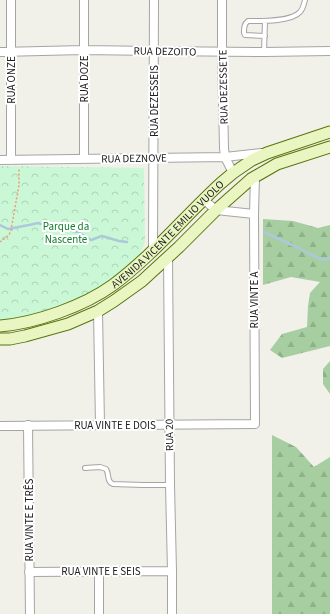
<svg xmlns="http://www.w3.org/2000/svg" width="330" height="614" font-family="'Source Sans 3',sans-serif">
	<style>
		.forest { fill: url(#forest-firs) }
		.park { fill: url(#park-crowns) }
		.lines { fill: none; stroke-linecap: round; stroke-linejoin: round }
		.stream { stroke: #acc9db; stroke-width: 2.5 }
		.lane-casing { stroke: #a5a5a5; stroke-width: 6 }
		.street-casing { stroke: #a5a5a5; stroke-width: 10 }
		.secondary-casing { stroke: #57750c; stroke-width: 13 }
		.path { stroke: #f29b79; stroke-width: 1.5; stroke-dasharray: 2 2; stroke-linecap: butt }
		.lane { stroke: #fff; stroke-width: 4 }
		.street { stroke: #fff; stroke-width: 8 }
		.secondary { stroke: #eaf6c2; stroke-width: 11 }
		.labels { text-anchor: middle; stroke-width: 4; stroke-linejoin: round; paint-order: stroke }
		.street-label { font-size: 11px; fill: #212121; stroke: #fff }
		.park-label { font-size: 11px; fill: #137c2e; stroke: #fff }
	</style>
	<defs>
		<pattern id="forest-firs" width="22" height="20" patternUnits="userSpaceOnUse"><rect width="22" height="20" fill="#a6cea0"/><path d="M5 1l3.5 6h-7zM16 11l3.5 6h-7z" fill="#8fb18a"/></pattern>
		<pattern id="park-crowns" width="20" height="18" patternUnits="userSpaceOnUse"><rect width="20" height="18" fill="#caf7d5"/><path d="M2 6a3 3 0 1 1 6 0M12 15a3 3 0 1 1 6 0" fill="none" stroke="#add3b7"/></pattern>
	</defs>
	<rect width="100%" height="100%" fill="#f1f0e9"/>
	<!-- forest -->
	<path class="forest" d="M263 219 293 221 318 228 330 225V346L282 358 270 350 282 334 307 327 308 306 310 293 320 282 291 277 263 285Z
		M330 361V394L323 384V369Z
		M272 435 296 447 314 467 330 457V614H272Z"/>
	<!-- park -->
	<path class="park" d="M0 166 144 168 145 241 140 255 101 288 69 305 30 318 0 322Z"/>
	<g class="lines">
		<!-- stream -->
		<path class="stream" d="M0 225 8 229 29 225 38 223 51 227 78 232 91 240 102 236 119 241 127 242
			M264 232 292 245 322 260 330 258"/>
		<defs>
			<path id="lane" d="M265 36 245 35 244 33C244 28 244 24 248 21 261 21 291 22 300 12 303 9 304 4 305 0
				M264 52 265 21
				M85 468 100 467 106 469C110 475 106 481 113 484L143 485H170"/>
			<path id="street" d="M11 0V160
				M84 0V158
				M222 0V52L224 148 225 157 233 173
				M0 52 84 50 154 51 264 52 330 51
				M0 160 225 157 261 153
				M204 200 216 210 254 214
				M153 250 154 0
				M168 257 170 485 172 571V614
				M98 311 100 425
				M28 425 30 614
				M0 426 255 424 254 214 255 176
				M29 572 172 571
				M99 614V571"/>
			<g id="secondary">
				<path id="s1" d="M0 326C36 323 84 306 113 285 152 256 185 216 221 183L233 173 252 160 267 153 330 132"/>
				<path d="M0 339H10L25 336 68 324 98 311 114 301 142 281 179 247 216 210 251 179 277 164 330 147"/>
			</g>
		</defs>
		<!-- lane casing -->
		<use href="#lane" class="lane-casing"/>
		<!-- street casing -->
		<use href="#street" class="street-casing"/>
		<!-- secondary casing -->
		<use href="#secondary" class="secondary-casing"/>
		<!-- path -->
		<path class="path" d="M0 242 9 235 11 230 19 185V168"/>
		<!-- lane -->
		<use href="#lane" class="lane"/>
		<!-- street -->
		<use href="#street" class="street"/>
		<!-- secondary -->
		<use href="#secondary" class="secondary"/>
	</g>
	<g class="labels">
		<!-- street labels -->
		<g class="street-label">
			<text transform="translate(165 51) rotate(1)" y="4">RUA DEZOITO</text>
			<text transform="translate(84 79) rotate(-90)" y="4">RUA DOZE</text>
			<text transform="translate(11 80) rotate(-90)" y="4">RUA ONZE</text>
			<text transform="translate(223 87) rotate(-91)" y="4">RUA DEZESSETE</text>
			<text transform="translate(154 101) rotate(-90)" y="4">RUA DEZESSEIS</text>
			<text transform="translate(134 158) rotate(-1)" y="4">RUA DEZNOVE</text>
			<text dy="4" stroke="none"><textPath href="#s1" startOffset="196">AVENIDA VICENTE EMILIO VUOLO</textPath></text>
			<text transform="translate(254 300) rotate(-90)" y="4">RUA VINTE A</text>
			<text x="115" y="429">RUA VINTE E DOIS</text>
			<text transform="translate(169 435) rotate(-91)" y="4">RUA 20</text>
			<text transform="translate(29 520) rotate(-90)" y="4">RUA VINTE E TRÊS</text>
			<text x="101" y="575">RUA VINTE E SEIS</text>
		</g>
		<!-- park labels -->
		<g class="park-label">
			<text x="66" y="230">Parque da<tspan x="66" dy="13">Nascente</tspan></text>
		</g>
	</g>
</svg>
